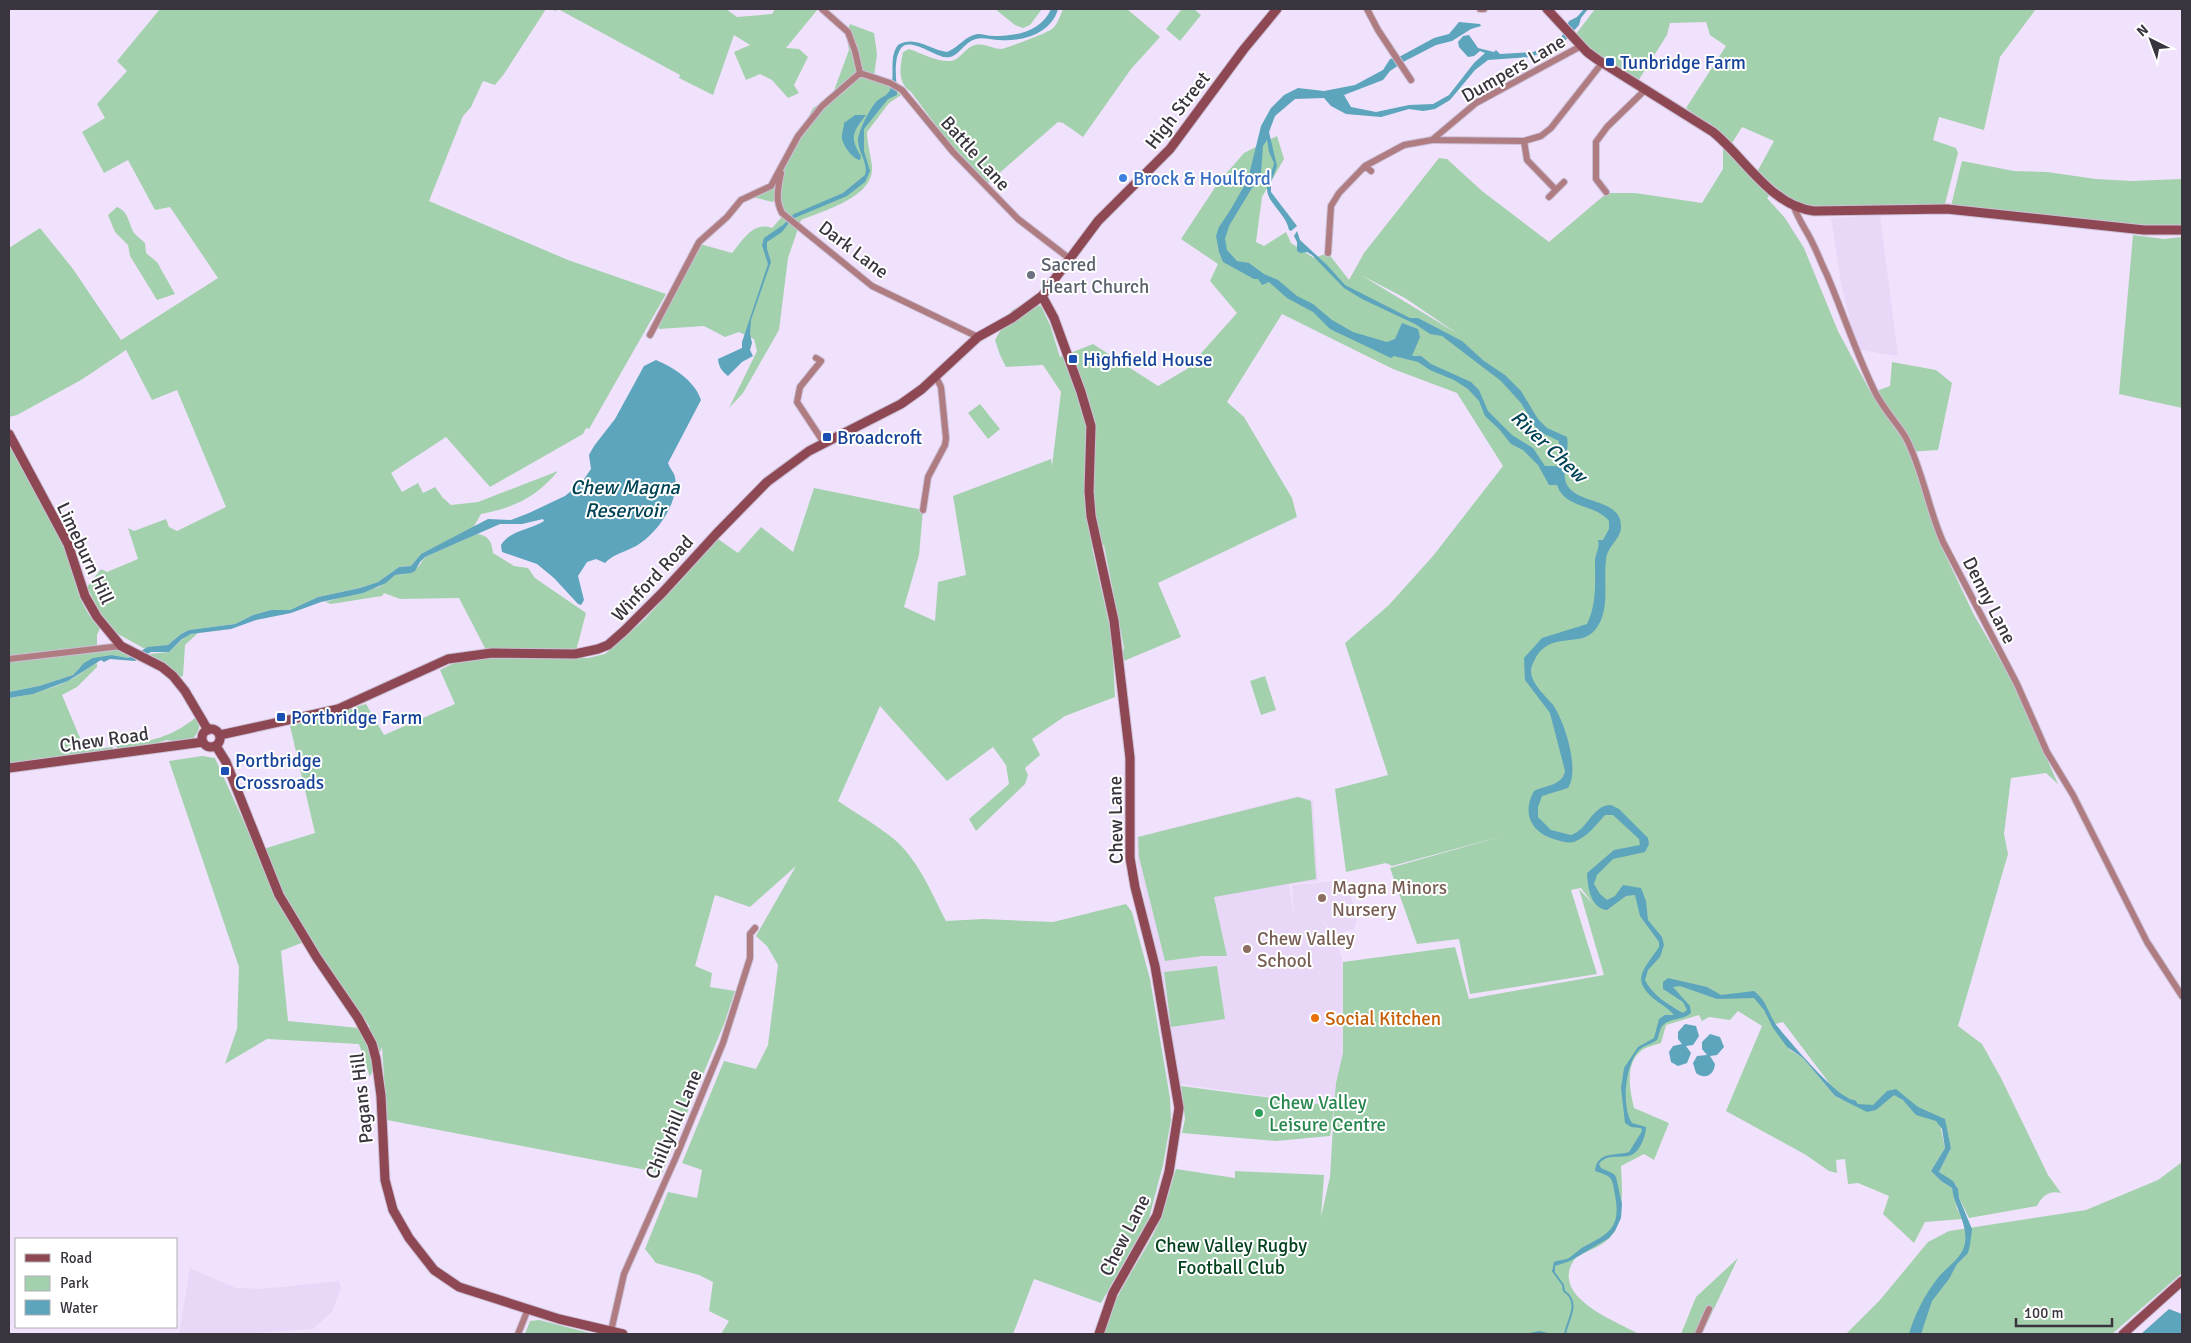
<svg xmlns="http://www.w3.org/2000/svg" width="2191" height="1343" font-family="Signika,sans-serif">
	<style>
		.built { fill: #e9d7f8 }
		.green { fill: #a3d1ad; fill-rule: evenodd }
		.water { fill: #5da4bd }
		.lines { fill: none; stroke-linecap: round; stroke-linejoin: round }
		.stream { stroke: #5da4bd; stroke-width: 2 }
		.street-casing { stroke: #cbbfd6; stroke-width: 8 }
		.secondary-casing { stroke: #cbbfd6; stroke-width: 11 }
		.street { stroke: #af7c82; stroke-width: 6 }
		.secondary { stroke: #8e4853; stroke-width: 9 }
		.transit-dot { fill: #1a4fb4; stroke: #fff; stroke-width: 2 }
		.shop-dot { fill: #3f7fe0; stroke: #fff; stroke-width: 2 }
		.worship-dot { fill: #6b7280; stroke: #fff; stroke-width: 2 }
		.education-dot { fill: #8d6e63; stroke: #fff; stroke-width: 2 }
		.food-dot { fill: #e8710a; stroke: #fff; stroke-width: 2 }
		.leisure-dot { fill: #2e9e5b; stroke: #fff; stroke-width: 2 }
		.labels { text-anchor: middle; stroke-width: 4; stroke-linejoin: round; paint-order: stroke }
		.transit-label { font-size: 19px; fill: #164399; stroke: #fff; text-anchor: start }
		.street-label { font-size: 19px; fill: #39343e; stroke: #fff }
		.shop-label { font-size: 19px; fill: #366cbe; stroke: #fff; text-anchor: start }
		.worship-label { font-size: 19px; fill: #5b616d; stroke: #fff; text-anchor: start }
		.education-label { font-size: 19px; fill: #785e54; stroke: #fff; text-anchor: start }
		.food-label { font-size: 19px; fill: #c56008; stroke: #fff; text-anchor: start }
		.leisure-label { font-size: 19px; fill: #27864d; stroke: #fff; text-anchor: start }
		.park-label { font-size: 19px; fill: #02431e; stroke: #fff }
		.water-label { font-size: 20px; font-style: italic; fill: #004355; stroke: #fff }
	</style>
	<rect width="100%" height="100%" fill="#f0e2fc"/>
	<!-- built -->
	<path class="built" d="M1880 215 1898 356 1860 350 1853 333 1842 288 1831 218Z
		M1297 796 1313 800 1318 881 1289 884 1293 911H1294L1292 885 1347 880 1357 919 1354 929 1336 934 1317 916 1334 935 1343 962 1344 1051 1336 1083 1334 1106 1180 1084 1137 860V837Z
		M190 1268 236 1288 261 1289 339 1281 341 1288 332 1312 313 1329 235 1334H179Z"/>
	<!-- green -->
	<path class="green" d="M160 9H546L504 74 495 85 483 81 471 107 463 116 429 201 568 260 666 294 589 429 586 428 583 434 490 487 446 437 391 473 402 492 418 483 423 493 435 487 443 498 451 505 478 502 558 471C537 497 513 508 481 514L473 528 421 554 411 566 399 567 378 582 360 588 318 597 290 610H271L253 615 235 624 189 630 181 634 168 645 145 649 118 634 102 617 87 587 101 569 107 572 138 559 128 528 134 531 166 519 169 527 177 531 226 507 177 390 152 400 126 350 81 380 17 415 9 417V248L40 228 73 269 121 340 218 278 170 207 155 210 128 160 104 173 82 132 105 118 97 104 127 71 117 61Z
		M549 9H726L737 17 772 14 775 9H818L786 48 799 49 808 57 794 85 799 93 788 98 772 80 760 74 746 80 734 52 750 45 734 35 713 95 679 78 680 75 558 9 556 11Z
		M995 9H1042L1030 25 1023 28 1015 25Z
		M1063 9H1127L1160 37 1131 69 1083 137 1063 123 1058 122 988 183 950 144 911 92C897 82 900 68 903 52L909 49C921 53 937 62 950 61 961 60 964 48 975 45 985 43 993 49 1001 49 1007 48 1047 33 1052 29 1058 24 1060 16 1063 9Z
		M1182 9H1194L1201 15 1180 41 1166 29Z
		M1595 9H2036L2000 57 1984 130 1939 117 1933 140 1956 148 1958 153 1945 204 1941 206 1806 208 1793 201 1757 172 1774 141 1742 127 1732 143 1686 108 1726 46 1710 35 1706 22 1670 23 1667 35 1638 81 1591 51 1576 34Z
		M850 24 874 33 877 54 874 77 888 84 901 95 889 103 867 132C867 144 871 155 872 167 874 197 823 211 801 220L788 258 779 330 743 393 729 408 757 351 754 339 739 332 725 337 704 326 659 329 658 323 700 244 732 253C743 240 753 221 772 228L781 218 774 200 773 202 752 197 778 178 813 108 832 96 849 50 846 34Z
		M1277 136 1284 159 1262 197 1256 242 1264 246 1286 232 1291 243 1314 258 1328 253 1349 280 1364 253 1439 158 1447 159 1482 191 1549 242 1607 193H1635L1702 203 1723 169V147L1742 167 1772 193 1767 198 1785 218 1804 248 1838 331 1871 393 1890 386 1892 362 1936 370 1952 383 1938 450 1909 452 1942 548 1974 615 2013 682 2058 784 2046 773 2011 778 2004 834 2008 854 1958 1026 1982 1044 2001 1078 2048 1175 2061 1193C2049 1190 2042 1196 2037 1206L1969 1218 1959 1198 1956 1185 1939 1172 1951 1148 1945 1122 1940 1125 1945 1148 1931 1171 1941 1181 1952 1188 1957 1209 1963 1219 1925 1222 1914 1243 1883 1214 1889 1196 1858 1183 1848 1184 1845 1159 1836 1160 1837 1173 1829 1171 1806 1155 1726 1111 1762 1026 1738 1011 1730 1020 1709 1017 1702 1021 1699 1015 1666 1025 1661 1043C1655 1045 1646 1047 1642 1050 1624 1064 1630 1090 1634 1108L1669 1123 1654 1160 1644 1154 1621 1166C1622 1187 1624 1210 1615 1230 1608 1245 1592 1248 1579 1256 1574 1258 1570 1266 1569 1272 1564 1302 1617 1322 1639 1334H1102C1113 1298 1135 1268 1153 1235 1164 1214 1169 1191 1176 1169L1235 1178V1171L1324 1175 1321 1217 1330 1177 1334 1108 1330 1136 1276 1141 1182 1133 1185 1119 1181 1086 1334 1106 1336 1083 1343 1053V962L1455 947 1469 999 1604 975 1579 889 1593 904 1581 888 1571 890 1597 974 1470 994 1459 939 1417 944 1390 868 1503 836 1392 866 1386 863 1346 872 1335 789 1388 775 1345 643 1389 605 1433 556 1503 466 1457 393 1393 369 1282 314 1227 402 1244 417 1292 498 1297 517 1158 583 1181 637 1119 663 1124 648 1104 545 1092 548 1112 637 1115 697 1065 716 1032 739 1040 755 1025 768 1028 775 1025 784 976 831 969 819 1009 784 1006 765 993 747 947 781 880 706 838 801C857 814 877 825 895 840 919 861 932 894 946 921L983 919 1053 922 1126 904 1132 912 1150 979 1170 1098 1171 1120 1163 1165 1149 1218 1101 1303 1034 1279 1013 1334H721L729 1321 709 1311 713 1282 699 1275 656 1263 645 1249 668 1192 697 1198 702 1170 682 1163 724 1061 756 1069 768 1045 778 965 767 946 756 936 796 866 750 907 715 895 695 966 712 973 710 987 735 991 724 1024 662 1173 387 1120 382 1047 370 1077 359 1044 267 1039 225 1064 237 1029 239 967 169 761 202 756 215 758 257 851 315 833 290 726 366 704 384 735 455 704 440 670 454 663 490 658H588L605 654 645 619 718 539 738 553 761 527 793 552 814 488 923 510 919 555 904 607 935 621 938 582 966 575 953 496 1051 459 1052 466 1061 392 1043 365 1006 367 1000 355 995 340 1012 310 1026 303 1041 306 1050 325 1060 357 1093 344 1158 386 1187 369 1237 313 1210 281 1218 264 1181 239 1218 183 1244 153ZM1361 275 1405 298 1458 334ZM309 940 370 1027 359 1028 288 1021 281 951ZM1783 1022 1842 1100 1835 1096 1803 1058 1790 1050 1772 1025Z
		M1962 161 2014 171 2047 172 2096 179 2132 181 2182 179V227C2105 229 2028 211 1951 206Z
		M117 207C130 212 128 225 135 234 138 237 142 240 145 243L146 253 157 262 175 294 157 300 130 256 128 245 115 232 108 215Z
		M2133 235 2164 239 2182 237V408L2119 394Z
		M980 404 1000 429 988 439 968 413Z
		M9 444C27 478 47 511 63 546 76 574 76 605 100 628L97 635V646L9 656Z
		M477 534C489 535 492 543 493 553L514 566 528 568 535 578 586 613 576 651 487 652 459 598 400 599 384 593 382 596 331 604 325 602 379 587 395 575 405 574 418 567 425 557Z
		M199 632 185 645 183 676 180 677 167 665 149 654 169 652 186 636Z
		M121 648 134 654 128 658 112 655 94 659 80 667 73 675 39 686 9 692V661L72 655Z
		M97 663V667L77 687 62 695 85 750 113 747 112 750 9 764V698C27 696 62 686 77 676 84 671 89 667 97 663Z
		M1265 676 1276 710 1261 715 1250 681Z
		M196 717C202 727 198 733 191 741L182 742 166 740 154 744 118 749 116 746C149 741 170 739 196 717Z
		M1298 797 1311 801 1316 879 1214 897 1227 956H1202L1165 961 1139 857 1138 837Z
		M1217 966 1225 1019 1171 1027 1164 972Z
		M2182 1162V1273L2112 1334H1846L1880 1300 1928 1242 1949 1231 2086 1210 2158 1180Z
		M1738 1258 1702 1334H1681L1696 1297Z
		M539 1320 594 1334H525L530 1321Z"/>
	<!-- water -->
	<path class="water" d="M1051 9H1058C1051 34 1022 42 999 40 991 40 983 37 976 39 963 42 958 60 944 57 934 55 910 38 902 47 892 59 897 81 897 95L888 99 864 129V151L870 171 865 182 847 196 792 219 782 232 767 242V249L771 262 751 320 750 334 752 343 750 350 753 356 742 362 728 376C722 371 719 368 718 359L742 348V342L768 264 762 245 764 238 783 225 794 214 843 193 865 175C869 164 858 152 858 141 858 131 871 106 878 100 882 97 887 96 890 90 896 76 888 58 898 45 916 35 930 50 947 52 958 48 966 35 978 34 983 34 988 36 994 36 1016 36 1041 32 1051 9Z
		M1584 9H1588L1581 18 1579 25 1562 44 1531 57 1488 60 1475 70 1450 100 1435 109 1423 111 1409 109 1381 117 1346 114 1331 106 1324 98 1295 99 1275 116 1269 132 1277 166 1271 182V192L1297 226 1291 231 1289 230C1286 213 1266 203 1267 187 1267 178 1273 171 1274 163L1269 152 1267 140 1263 146 1261 173 1229 226 1225 239 1227 250 1237 261 1249 263 1264 274 1278 280 1297 296 1313 304 1332 320 1353 332 1387 342 1395 339 1402 323 1418 329 1420 337 1412 356H1421L1431 364 1471 382 1479 390 1488 411 1512 435 1533 448 1545 466H1559V441L1538 431 1521 403 1501 381 1442 336 1430 334 1415 324 1362 299 1344 288 1312 255 1307 252 1300 253 1297 251V242L1294 236 1297 231 1300 240 1327 265 1345 285 1410 318H1418L1462 341 1484 361 1505 375 1521 391 1538 419 1547 428 1567 437C1570 452 1560 471 1567 485 1578 505 1622 498 1621 527 1621 539 1607 546 1606 560 1603 582 1611 611 1595 630 1580 648 1552 631 1536 657 1534 662 1531 666 1531 671 1531 684 1546 696 1553 705 1565 722 1580 770 1568 788L1542 796 1538 807V817L1551 830 1571 835C1588 830 1592 805 1611 805L1619 809 1648 838 1649 844 1645 852 1613 859 1597 875 1594 884 1600 894 1607 900 1615 896 1623 885 1641 888 1646 901 1648 920 1662 937 1664 945 1660 957 1648 970 1645 980C1652 995 1669 1005 1683 1013L1687 1010 1683 1002 1663 989V982L1668 978 1707 987 1721 995 1754 991C1768 1002 1768 1014 1777 1026 1789 1040 1838 1100 1855 1100L1858 1104 1873 1105 1887 1091 1896 1089 1918 1107 1945 1119 1951 1148 1939 1172 1953 1181 1958 1189 1959 1198 1972 1229 1970 1245 1968 1253 1957 1264 1949 1279 1932 1301 1921 1334H1909C1915 1314 1924 1296 1937 1279 1945 1268 1963 1258 1965 1243 1968 1223 1954 1207 1952 1188L1941 1181 1931 1171 1945 1148 1942 1129 1936 1121 1916 1115 1903 1100 1894 1095 1876 1110 1867 1112 1835 1096 1803 1058 1787 1047 1773 1028 1764 1010 1754 998 1717 999 1680 986 1673 987 1690 1006 1691 1013C1683 1021 1667 1017 1661 1028 1659 1032 1659 1036 1657 1040 1652 1044 1645 1045 1640 1049 1625 1063 1621 1107 1632 1123L1646 1127C1646 1136 1639 1155 1628 1156 1618 1158 1606 1154 1599 1164L1601 1168 1614 1174 1616 1177 1622 1204 1621 1218 1615 1231 1609 1238 1570 1261 1555 1266V1271L1552 1272 1554 1262C1559 1260 1565 1260 1569 1258 1575 1254 1579 1249 1585 1246 1610 1233 1621 1227 1615 1195 1612 1177 1613 1177 1595 1171 1597 1151 1615 1156 1629 1152L1642 1131 1641 1128 1631 1127 1625 1123 1621 1088 1624 1068 1638 1047 1654 1038 1659 1019 1665 1015H1674C1670 1010 1664 1006 1658 1002 1629 980 1643 971 1659 947V942L1640 916 1635 895 1626 896 1607 910C1590 908 1588 887 1587 873L1614 850 1640 845 1639 839 1613 815H1605C1596 825 1588 836 1576 841 1570 844 1564 842 1557 840 1532 834 1521 814 1534 791 1546 785 1562 786 1565 771L1550 713 1525 680 1524 658 1542 638 1587 624C1597 604 1595 581 1595 560 1596 552 1600 548 1598 540H1603L1609 529V521C1594 503 1565 509 1557 485H1549L1538 465 1523 450 1511 444 1499 429 1485 416 1479 401 1468 389 1454 380 1430 370 1418 362 1394 356 1391 358 1330 329 1313 312 1287 298 1269 282 1262 285 1258 279H1254L1223 262 1219 252 1216 236 1219 227 1231 209 1248 179 1261 126 1271 108 1284 95 1298 88 1324 91 1355 85 1383 70 1390 59 1399 57 1434 38 1449 34 1459 22 1480 24 1481 26 1471 29 1452 41 1436 45 1405 61 1390 71 1383 80 1344 95 1351 107 1376 112 1409 105 1433 104 1449 95 1474 63 1485 53 1480 51 1474 56 1468 57 1459 47 1458 42 1463 36 1469 35 1478 48 1494 52 1496 50 1500 54 1533 52 1555 43 1562 36 1569 21 1577 17Z
		M855 115H866C853 132 849 137 861 156L860 160C853 159 844 147 842 139 841 135 844 128 844 123Z
		M656 360C673 367 695 381 701 400L668 463C670 469 674 472 675 477 680 502 656 535 636 546 625 552 613 554 605 563L596 559 587 562 578 576 584 600 581 605 578 604 554 578 537 564 502 552 501 545C510 530 530 530 544 521L543 519 522 524H500L425 557 420 562 415 571 411 573 395 575 386 583 363 593 321 602 291 613 256 620 231 629 191 634 182 639 169 652H151L135 661 110 659 104 662 101 660 68 681 33 694 9 698V692L39 686 73 675 84 663 93 658 112 655 128 658 148 647 168 645 181 634 189 630 235 624 253 615 271 610H290L318 597 360 588 378 582 399 567 411 566 421 554 488 519 511 520 529 513 565 496 582 482 591 469 589 455 594 446 615 419 644 366Z
		M1685 1024 1696 1026 1699 1036 1693 1045 1686 1046 1691 1053 1687 1063 1678 1066 1671 1062 1669 1052 1673 1046 1682 1044 1678 1039V1032Z
		M1710 1034 1720 1037 1724 1047 1717 1055 1710 1056 1715 1064C1714 1075 1705 1080 1696 1073L1693 1063 1697 1056 1707 1055 1702 1049V1042Z
		M2169 1309 2182 1314V1334H2141Z"/>
	<g class="lines">
		<!-- stream -->
		<path class="stream" d="M1553 1271 1563 1285 1564 1291C1581 1303 1568 1318 1565 1334
			M1530 1334 1539 1332 1548 1334"/>
		<defs>
			<path id="street" d="M822 9 848 32 855 51 860 73
				M1367 9 1378 30 1411 80
				M1480 9H1484
				M860 73 890 83 902 90 953 152 1018 219 1070 259
				M1433 140 1524 141 1541 136 1551 128 1602 63
				M1524 141 1527 160 1556 190
				M1365 166 1371 171
				M781 173C778 188 775 200 782 213L872 286 978 337
				M1606 192 1596 179V142L1607 127 1645 90
				M1549 197 1564 182
				M1794 207C1799 221 1807 231 1813 244 1818 254 1822 265 1827 275 1844 315 1857 356 1876 394 1885 411 1898 424 1906 438 1923 471 1928 508 1943 542L2017 684 2047 752 2073 795 2147 942 2182 996
				M1328 253 1331 206 1339 193 1365 166 1404 145 1432 140 1476 103 1581 46
				M650 335 699 242 727 217 741 200 771 186 798 136 822 106 860 73
				M816 358 821 361 800 387 797 402 824 443
				M923 510 928 477 945 445 946 438 941 387 936 377
				M9 659 121 646
				M611 1331 624 1274 676 1157 723 1043 750 958V934L755 928
				M518 1334 528 1309
				M1698 1334 1709 1309"/>
			<path id="secondary" d="M1547 9 1587 52 1598 60 1713 132C1744 157 1772 207 1814 211L1947 209 2144 230H2182
				M1042 296 1054 318 1081 392 1091 426 1089 491 1091 516 1114 621 1130 758V858L1135 887 1155 966 1179 1108 1169 1172 1157 1215 1113 1293 1099 1334
				M9 434 68 544 85 596 97 617 121 646 162 667 173 676 185 691 208 730
				M202 738a9 9 0 1 1 18 0a9 9 0 1 1-18 0Z
				M220 735 338 709 448 659 492 653 575 654 598 649 608 645 624 631 663 592 717 533 767 482 809 451 901 404 922 389 978 337 1012 318 1042 296 1098 221 1170 149 1244 49 1277 9
				M216 746 226 762 279 895 317 958 358 1018 372 1044 376 1059 381 1096 385 1180 393 1210 409 1238 434 1270 459 1287 559 1319 623 1334
				M9 768 203 742
				M2123 1334 2182 1281"/>
		</defs>
		<!-- street casing -->
		<use href="#street" class="street-casing"/>
		<!-- secondary casing -->
		<use href="#secondary" class="secondary-casing"/>
		<!-- street -->
		<use href="#street" class="street"/>
		<!-- secondary -->
		<use href="#secondary" class="secondary"/>
	</g>
	<!-- markers -->
	<g class="transit-dot">
		<rect x="1605" y="57" width="10" height="10" rx="2.5"/>
		<rect x="1068" y="354" width="10" height="10" rx="2.5"/>
		<rect x="822" y="432" width="10" height="10" rx="2.5"/>
		<rect x="276" y="712" width="10" height="10" rx="2.5"/>
		<rect x="220" y="766" width="10" height="10" rx="2.5"/>
	</g>
	<circle class="shop-dot" cx="1123" cy="178" r="5"/>
	<circle class="worship-dot" cx="1031" cy="275" r="5"/>
	<g class="education-dot">
		<circle cx="1322" cy="898" r="5"/>
		<circle cx="1247" cy="949" r="5"/>
	</g>
	<circle class="food-dot" cx="1315" cy="1018" r="5"/>
	<circle class="leisure-dot" cx="1259" cy="1113" r="5"/>
	<g class="labels">
		<!-- transit labels -->
		<g class="transit-label">
			<text x="1620" y="69">Tunbridge Farm</text>
			<text x="1083" y="366">Highfield House</text>
			<text x="837" y="444">Broadcroft</text>
			<text x="291" y="724">Portbridge Farm</text>
			<text x="235" y="767">Portbridge<tspan x="235" dy="22">Crossroads</tspan></text>
		</g>
		<!-- street labels -->
		<g class="street-label">
			<text transform="translate(1513 68) rotate(-30)" y="7">Dumpers Lane</text>
			<text transform="translate(1177 110) rotate(-52)" y="7">High Street</text>
			<text transform="translate(976 153) rotate(48)" y="7">Battle Lane</text>
			<text transform="translate(854 249) rotate(37)" y="7">Dark Lane</text>
			<text transform="translate(86 553) rotate(65)" y="7">Limeburn Hill</text>
			<text transform="translate(652 578) rotate(-47)" y="7">Winford Road</text>
			<text transform="translate(1990 600) rotate(63)" y="7">Denny Lane</text>
			<text transform="translate(104 739) rotate(-8)" y="7">Chew Road</text>
			<text transform="translate(1115 820) rotate(-91)" y="7">Chew Lane</text>
			<text transform="translate(361 1098) rotate(-96)" y="7">Pagans Hill</text>
			<text transform="translate(673 1124) rotate(-67)" y="7">Chillyhill Lane</text>
			<text transform="translate(1124 1235) rotate(-63)" y="7">Chew Lane</text>
		</g>
		<!-- shop labels -->
		<g class="shop-label">
			<text x="1133" y="185">Brock &amp; Houlford</text>
		</g>
		<!-- worship labels -->
		<g class="worship-label">
			<text x="1041" y="271">Sacred<tspan x="1041" dy="22">Heart Church</tspan></text>
		</g>
		<!-- education labels -->
		<g class="education-label">
			<text x="1332" y="894">Magna Minors<tspan x="1332" dy="22">Nursery</tspan></text>
			<text x="1257" y="945">Chew Valley<tspan x="1257" dy="22">School</tspan></text>
		</g>
		<!-- food labels -->
		<g class="food-label">
			<text x="1325" y="1025">Social Kitchen</text>
		</g>
		<!-- leisure labels -->
		<g class="leisure-label">
			<text x="1269" y="1109">Chew Valley<tspan x="1269" dy="22">Leisure Centre</tspan></text>
		</g>
		<!-- park labels -->
		<g class="park-label">
			<text x="1231" y="1252">Chew Valley Rugby<tspan x="1231" dy="22">Football Club</tspan></text>
		</g>
		<!-- water labels -->
		<g class="water-label">
			<text transform="translate(1549 446) rotate(43)" y="7">River Chew</text>
			<text x="625" y="494">Chew Magna<tspan x="625" dy="23">Reservoir</tspan></text>
		</g>
	</g>
	<!-- border -->
	<rect width="2191" height="1343" fill="none" stroke="#39343e" stroke-width="20"/>
	<!-- legend -->
	<rect x="15" y="1238" width="162" height="90" fill="#ffffff" stroke="#b0aeb2"/>
	<rect x="25" y="1254" width="25" height="8" fill="#8e4853" stroke="#b0aeb2"/>
	<text x="60" y="1263" font-size="15" fill="#39343e">Road</text>
	<rect x="25" y="1276" width="25" height="15" fill="#a3d1ad" stroke="#b0aeb2"/>
	<text x="60" y="1288" font-size="15" fill="#39343e">Park</text>
	<rect x="25" y="1300" width="25" height="15" fill="#5da4bd" stroke="#b0aeb2"/>
	<text x="60" y="1313" font-size="15" fill="#39343e">Water</text>
	<!-- north arrow -->
	<g transform="translate(2151 40) rotate(318)" stroke="#ffffff" stroke-width="4" paint-order="stroke">
	<path d="M0-4L9 19L0 12L-9 19Z" fill="#39343e"/>
	<text y="-8" font-size="14" font-weight="bold" text-anchor="middle" fill="#39343e">N</text>
	</g>
	<!-- scale -->
	<path d="M2016 1318v8h96v-8" fill="none" stroke="#39343e" stroke-width="2.5"/>
	<text x="2024" y="1318" font-size="15" fill="#39343e" stroke="#ffffff" stroke-width="4" paint-order="stroke">100 m</text>
</svg>
